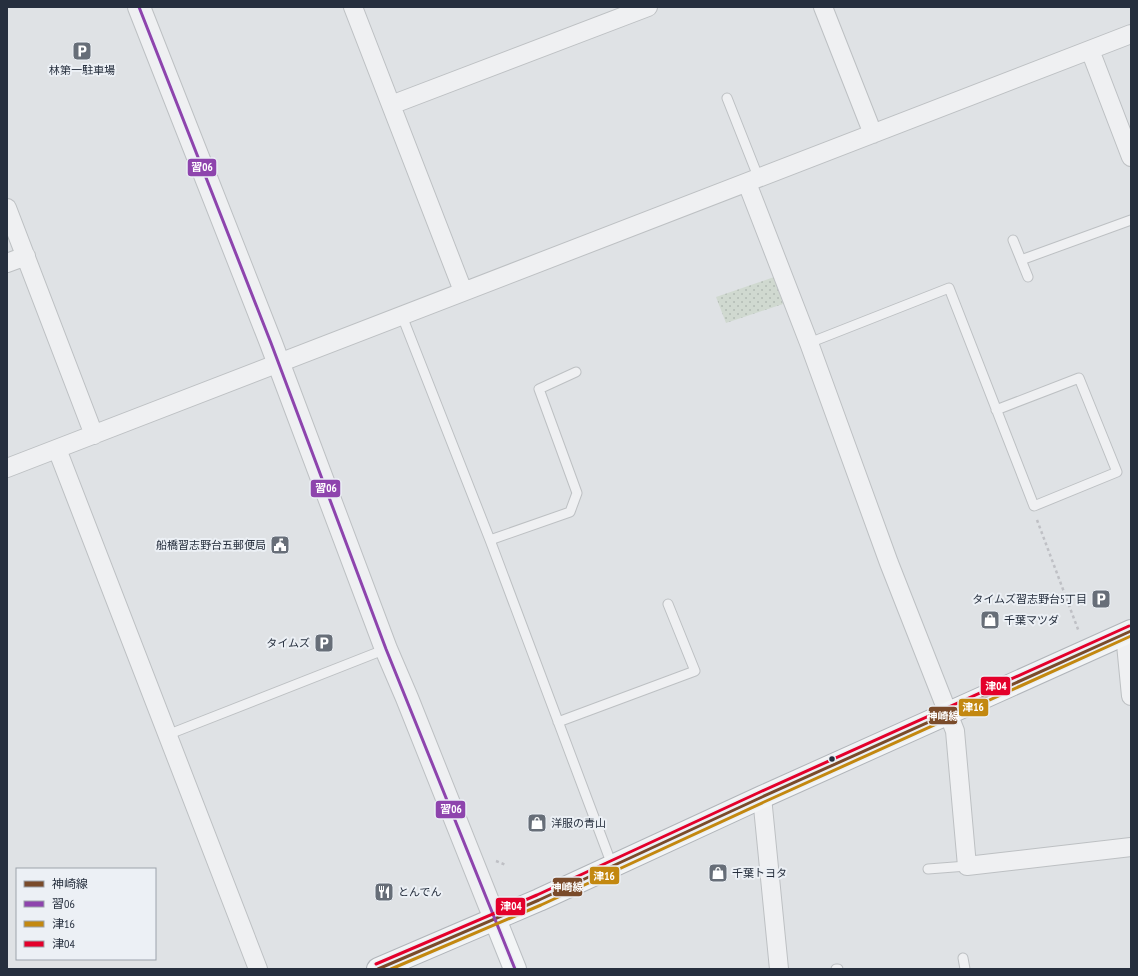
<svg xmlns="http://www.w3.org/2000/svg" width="1138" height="976" font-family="'PT Sans Narrow','Noto Sans JP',sans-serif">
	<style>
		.park { fill: url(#park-dots) }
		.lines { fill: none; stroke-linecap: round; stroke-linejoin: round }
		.service-casing { stroke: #bdc0c3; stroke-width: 11 }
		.minor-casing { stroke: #bdc0c3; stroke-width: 20 }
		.tertiary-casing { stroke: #bdc0c3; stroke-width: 24 }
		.primary-casing { stroke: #bbbfc3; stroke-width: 24 }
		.trunk-casing { stroke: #b1b5ba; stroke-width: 24 }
		.path { stroke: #bfc0c5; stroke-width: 2.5; stroke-dasharray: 3 3; stroke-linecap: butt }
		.service { stroke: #eff0f2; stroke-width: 9 }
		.minor { stroke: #eff0f2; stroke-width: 18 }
		.tertiary { stroke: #eff0f2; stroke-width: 22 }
		.primary { stroke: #f3f5f6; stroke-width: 22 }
		.trunk { stroke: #f3f5f6; stroke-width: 22 }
		.bus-1-casing { stroke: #ecf0f5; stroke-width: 6 }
		.bus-2-casing { stroke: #ecf0f5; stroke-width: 6 }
		.bus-3-casing { stroke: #ecf0f5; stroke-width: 6 }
		.bus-4-casing { stroke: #ecf0f5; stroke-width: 6 }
		.bus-1 { stroke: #7a4b2a; stroke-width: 3 }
		.bus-2 { stroke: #8e44ad; stroke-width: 3 }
		.bus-3 { stroke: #c38810; stroke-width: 3 }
		.bus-4 { stroke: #e4002b; stroke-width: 3 }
		.bus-dot { fill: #262f3e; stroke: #ecf0f5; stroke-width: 1.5 }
		.labels { text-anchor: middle; stroke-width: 4; stroke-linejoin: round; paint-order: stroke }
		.poi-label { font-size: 11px; fill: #262f3e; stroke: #ecf0f5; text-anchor: start }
		.line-badge { stroke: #ecf0f5; stroke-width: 1.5 }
		.badge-label { font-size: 11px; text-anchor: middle; font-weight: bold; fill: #fff }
	</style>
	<defs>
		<pattern id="park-dots" width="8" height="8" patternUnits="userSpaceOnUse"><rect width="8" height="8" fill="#d0d9d0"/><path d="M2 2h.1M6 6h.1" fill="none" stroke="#b2bbb4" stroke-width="1.8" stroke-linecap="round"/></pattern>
	</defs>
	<rect width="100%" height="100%" fill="#dfe2e5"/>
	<!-- park -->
	<path class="park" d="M774 277 783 304 726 323 716 297Z"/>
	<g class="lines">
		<defs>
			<path id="service" d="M727 98 759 179
				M1013 240 1028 277
				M1021 260 1131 220
				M402 316 490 540 612 865
				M809 343 949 288 1034 506 1117 472 1079 378 996 410
				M490 540 570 512 577 493 539 389 576 372
				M558 722 695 671 668 604
				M167 735 386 649
				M928 869 967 866
				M963 958 965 969
				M836 969H838"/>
			<path id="minor" d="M353 7 463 291
				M823 7 873 134
				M1090 50 1131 157
				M391 105 648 7
				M747 183 809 343 889 563 955 731 967 866 1131 847
				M7 208 94 435
				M7 263 26 256
				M57 449 258 969
				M7 468 1131 34
				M1125 634 1131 696
				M762 797 779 969"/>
			<path id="tertiary" d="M139 7 271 343 386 649 407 698 495 919"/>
			<path id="primary" d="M495 919 515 969"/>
			<path id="trunk" d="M378 969 539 900 762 797 1131 631"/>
		</defs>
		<!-- service casing -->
		<use href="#service" class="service-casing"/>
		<!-- minor casing -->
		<use href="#minor" class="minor-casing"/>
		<!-- tertiary casing -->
		<use href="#tertiary" class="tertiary-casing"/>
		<!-- primary casing -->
		<use href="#primary" class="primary-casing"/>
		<!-- trunk casing -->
		<use href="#trunk" class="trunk-casing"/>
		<!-- path -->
		<path class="path" d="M1037 520 1079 632
			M496 861 506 865"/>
		<!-- service -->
		<use href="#service" class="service"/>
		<!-- minor -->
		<use href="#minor" class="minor"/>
		<!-- tertiary -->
		<use href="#tertiary" class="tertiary"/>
		<!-- primary -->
		<use href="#primary" class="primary"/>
		<!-- trunk -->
		<use href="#trunk" class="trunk"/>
		<defs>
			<path id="bus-1" d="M378 969 539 900 762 797 1131 631"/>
			<path id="bus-2" d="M139 7 271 343 386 649 515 969"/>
			<path id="bus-3" d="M391 969 541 905 764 802 1131 636"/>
			<path id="bus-4" d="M376 964 537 895 760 792 1129 626"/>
		</defs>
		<!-- bus-1 casing -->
		<use href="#bus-1" class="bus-1-casing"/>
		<!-- bus-2 casing -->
		<use href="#bus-2" class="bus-2-casing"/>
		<!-- bus-3 casing -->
		<use href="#bus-3" class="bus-3-casing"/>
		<!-- bus-4 casing -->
		<use href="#bus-4" class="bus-4-casing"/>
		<!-- bus-1 -->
		<use href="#bus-1" class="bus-1"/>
		<!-- bus-2 -->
		<use href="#bus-2" class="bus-2"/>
		<!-- bus-3 -->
		<use href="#bus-3" class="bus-3"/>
		<!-- bus-4 -->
		<use href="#bus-4" class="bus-4"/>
	</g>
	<!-- icons -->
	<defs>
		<symbol id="parking-square" viewBox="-11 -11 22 22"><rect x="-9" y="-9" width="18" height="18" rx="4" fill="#676e78" stroke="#ecf0f5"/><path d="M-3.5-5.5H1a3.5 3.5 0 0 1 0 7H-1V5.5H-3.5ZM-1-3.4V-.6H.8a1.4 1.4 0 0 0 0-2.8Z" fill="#fff"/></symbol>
		<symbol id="civic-square" viewBox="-11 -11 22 22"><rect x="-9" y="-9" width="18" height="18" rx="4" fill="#676e78" stroke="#ecf0f5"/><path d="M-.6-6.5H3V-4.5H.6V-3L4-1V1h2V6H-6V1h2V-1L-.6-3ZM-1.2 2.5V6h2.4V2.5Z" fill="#fff"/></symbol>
		<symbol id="shop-square" viewBox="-11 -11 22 22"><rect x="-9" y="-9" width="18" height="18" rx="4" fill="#676e78" stroke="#ecf0f5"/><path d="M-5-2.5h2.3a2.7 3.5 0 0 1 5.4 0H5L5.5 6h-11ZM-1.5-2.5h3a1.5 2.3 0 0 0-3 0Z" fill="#fff"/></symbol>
		<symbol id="restaurant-square" viewBox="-11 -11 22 22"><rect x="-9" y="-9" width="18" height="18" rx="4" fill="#676e78" stroke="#ecf0f5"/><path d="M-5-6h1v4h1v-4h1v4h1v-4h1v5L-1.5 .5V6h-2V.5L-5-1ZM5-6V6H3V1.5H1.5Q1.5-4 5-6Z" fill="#fff"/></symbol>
	</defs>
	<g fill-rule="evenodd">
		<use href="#parking-square" x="71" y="40" width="22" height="22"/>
		<use href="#civic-square" x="269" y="534" width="22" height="22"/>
		<use href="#parking-square" x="1090" y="588" width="22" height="22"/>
		<use href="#shop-square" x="979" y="609" width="22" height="22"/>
		<use href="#parking-square" x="313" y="632" width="22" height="22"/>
		<use href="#shop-square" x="526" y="812" width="22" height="22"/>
		<use href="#shop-square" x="707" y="862" width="22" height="22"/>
		<use href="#restaurant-square" x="373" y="881" width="22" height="22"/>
	</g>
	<!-- markers -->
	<circle class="bus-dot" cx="832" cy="759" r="3.5"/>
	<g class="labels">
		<!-- poi labels -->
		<g class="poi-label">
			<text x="82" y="74" text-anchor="middle">林第一駐車場</text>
			<text x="266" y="549" text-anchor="end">船橋習志野台五郵便局</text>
			<text x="1087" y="603" text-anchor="end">タイムズ習志野台5丁目</text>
			<text x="1004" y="624">千葉マツダ</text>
			<text x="310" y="647" text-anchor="end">タイムズ</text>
			<text x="551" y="827">洋服の青山</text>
			<text x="732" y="877">千葉トヨタ</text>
			<text x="398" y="896">とんでん</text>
		</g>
	</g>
	<g class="line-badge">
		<rect x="187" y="158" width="30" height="19" rx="4" fill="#8e44ad"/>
		<rect x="310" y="479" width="31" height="19" rx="4" fill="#8e44ad"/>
		<rect x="980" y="676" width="31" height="20" rx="4" fill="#e4002b"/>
		<rect x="958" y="698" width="31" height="19" rx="4" fill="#c38810"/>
		<rect x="928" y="706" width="30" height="19" rx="4" fill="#7a4b2a"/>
		<rect x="435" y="800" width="31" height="19" rx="4" fill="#8e44ad"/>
		<rect x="589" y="866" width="31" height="19" rx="4" fill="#c38810"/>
		<rect x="552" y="877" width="31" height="20" rx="4" fill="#7a4b2a"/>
		<rect x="495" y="897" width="31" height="19" rx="4" fill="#e4002b"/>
	</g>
	<g class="badge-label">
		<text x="202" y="171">習06</text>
		<text x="326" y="492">習06</text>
		<text x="996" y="690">津04</text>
		<text x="973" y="711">津16</text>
		<text x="943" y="720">神崎線</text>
		<text x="451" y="813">習06</text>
		<text x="604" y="880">津16</text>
		<text x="567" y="891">神崎線</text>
		<text x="511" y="910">津04</text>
	</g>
	<!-- border -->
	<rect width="1138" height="976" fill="none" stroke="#262f3e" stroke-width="16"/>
	<!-- legend -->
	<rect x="16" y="868" width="140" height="92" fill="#ecf0f5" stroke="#9da3ac"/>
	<rect x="24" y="881" width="20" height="6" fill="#7a4b2a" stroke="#9da3ac"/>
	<text x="52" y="888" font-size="12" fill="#262f3e">神崎線</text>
	<rect x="24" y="901" width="20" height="6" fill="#8e44ad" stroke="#9da3ac"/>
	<text x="52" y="908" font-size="12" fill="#262f3e">習06</text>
	<rect x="24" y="921" width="20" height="6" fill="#c38810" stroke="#9da3ac"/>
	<text x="52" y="928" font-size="12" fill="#262f3e">津16</text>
	<rect x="24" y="941" width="20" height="6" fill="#e4002b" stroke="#9da3ac"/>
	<text x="52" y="948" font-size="12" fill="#262f3e">津04</text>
</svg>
